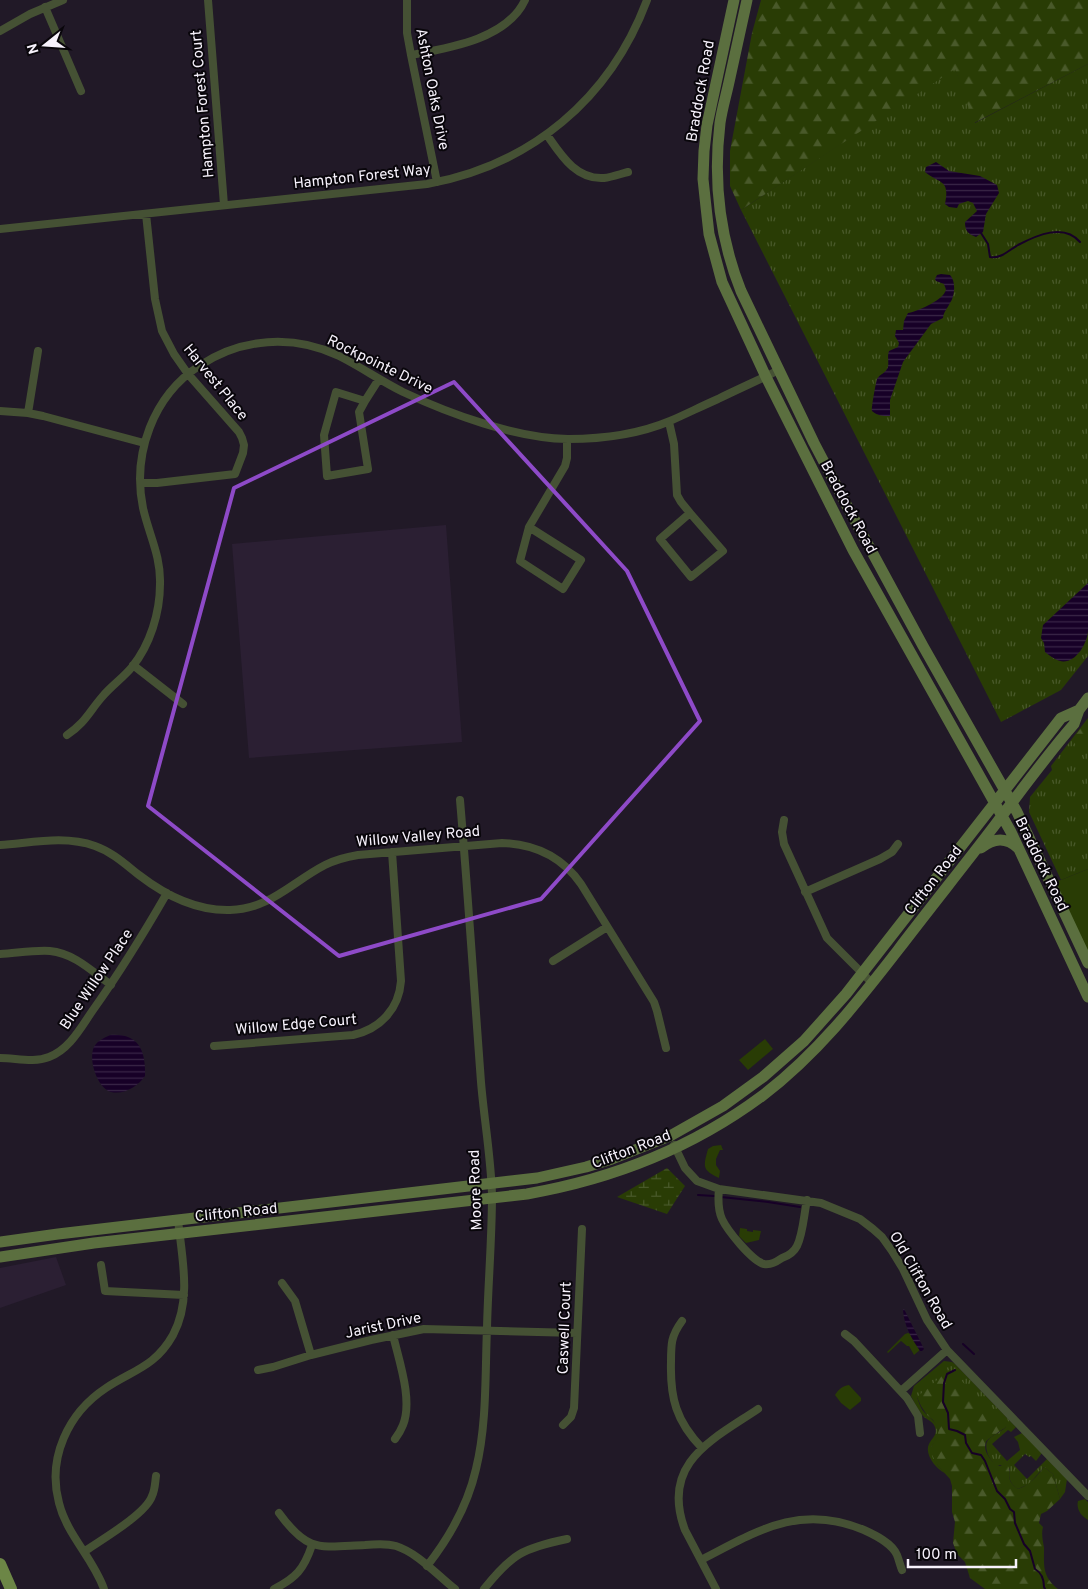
<svg xmlns="http://www.w3.org/2000/svg" width="1088" height="1589" font-family="Overpass,sans-serif">
	<style>
		.built { fill: #2b1f33 }
		.grass { fill: url(#grass-tufts) }
		.forest { fill: url(#forest-firs) }
		.wetland { fill: url(#wetland-marsh) }
		.green { fill: #293c05 }
		.water { fill: url(#water-rules) }
		.lines { fill: none; stroke-linecap: round; stroke-linejoin: round }
		.stream { stroke: #170027; stroke-width: 2 }
		.street { stroke: #455134; stroke-width: 8 }
		.secondary { stroke: #5b6f3f; stroke-width: 11 }
		.primary { stroke: #6c8646; stroke-width: 12 }
		.marked { fill: none; stroke: #8e4ac8; stroke-width: 4; stroke-linejoin: round }
		.labels { text-anchor: middle; stroke-width: 4; stroke-linejoin: round; paint-order: stroke }
		.street-label { font-size: 15px; fill: #f7f2fc; stroke: #09060b }
	</style>
	<defs>
		<pattern id="grass-tufts" width="24" height="20" patternUnits="userSpaceOnUse" patternTransform="scale(1.25)"><rect width="24" height="20" fill="#293c05"/><path d="M3 7l-1-3M5 7V3M7 7l1-3M15 17l-1-3M17 17v-4M19 17l1-3" fill="none" stroke="#49592a"/></pattern>
		<pattern id="forest-firs" width="22" height="20" patternUnits="userSpaceOnUse" patternTransform="scale(1.25)"><rect width="22" height="20" fill="#293c05"/><path d="M5 1l3.5 6h-7zM16 11l3.5 6h-7z" fill="#49592a"/></pattern>
		<pattern id="wetland-marsh" width="20" height="14" patternUnits="userSpaceOnUse" patternTransform="scale(1.25)"><rect width="20" height="14" fill="#293c05"/><path d="M1 5h8M5 5V1M11 12h8M15 12V8" fill="none" stroke="#49592a"/></pattern>
		<pattern id="water-rules" width="6" height="5" patternUnits="userSpaceOnUse" patternTransform="scale(1.25)"><rect width="6" height="5" fill="#170027"/><path d="M0 2.5h6" fill="none" stroke="#3a2647"/></pattern>
	</defs>
	<rect width="100%" height="100%" fill="#211927"/>
	<!-- built -->
	<path class="built" d="M446 525 462 742 249 758 232 544Z
		M56 1257 66 1285 0 1308V1268Z"/>
	<!-- grass -->
	<path class="grass" d="M1088 64V656L1061 690 1001 722 741 210 955 68 975 123Z
		M1088 718V869L1061 880 1029 812 1030 797 1052 770 1051 766Z
		M944 1361 952 1362 955 1364 1016 1427 1011 1432 1008 1430 992 1444 1007 1461 1020 1450 1018 1442 1014 1437 1022 1433 1042 1453 1036 1461 1031 1456 1029 1457 1025 1454 1014 1465 1027 1479 1047 1459 1067 1479 1065 1492 1060 1499 1053 1474 1044 1467 1029 1484 1018 1489C1010 1483 1008 1479 1010 1469L1003 1465H996C992 1461 988 1457 987 1451 983 1436 997 1436 1006 1427L917 1397C919 1403 921 1410 926 1414 939 1426 945 1431 931 1447L938 1466 945 1473C936 1469 924 1454 929 1444 932 1438 938 1435 935 1427 933 1421 927 1420 923 1416 919 1411 914 1402 911 1396L914 1386Z"/>
	<!-- forest -->
	<path class="forest" d="M761 0H1088V64L974 123 955 69 741 210 730 186V151L752 33Z
		M1088 719V741L1075 744 1072 740Z
		M950 1369 1006 1427C1002 1430 987 1439 986 1442 982 1451 992 1463 1000 1466L1006 1463C1015 1473 1002 1478 1018 1489 1029 1486 1037 1476 1044 1467L1053 1474 1060 1499 1047 1511 1041 1514 1039 1523 1043 1527C1041 1534 1043 1541 1044 1548 1044 1566 1042 1576 1058 1589H985L970 1578 965 1562 957 1554 953 1543 955 1522 952 1512V1486L950 1479 938 1466 931 1453V1447L937 1438 939 1430 933 1420 927 1415 921 1406 917 1397Z"/>
	<!-- wetland -->
	<path class="wetland" d="M667 1168 685 1186 667 1214 617 1197Z"/>
	<!-- green -->
	<path class="green" d="M1088 869V963L1050 882 1061 880Z
		M765 1039 773 1049 748 1070 739 1060Z
		M721 1145 723 1150H720L716 1159V1165L720 1171 719 1178C702 1170 703 1167 708 1149L713 1146Z
		M740 1228 747 1229V1231L753 1232V1230L761 1231 759 1240 746 1243 739 1236Z
		M908 1333 913 1335 921 1349 914 1355 909 1346H907L901 1341 888 1353 887 1352 905 1334Z
		M849 1385 861 1398V1401L850 1410 841 1403 835 1395C838 1390 842 1386 849 1385Z
		M1085 1499 1088 1502V1520C1081 1516 1076 1509 1078 1501Z"/>
	<!-- water -->
	<path class="water" d="M936 162 949 171 980 176 997 185 999 193 986 214 983 232 976 237C968 234 965 231 965 222L977 211 973 203 968 201 959 204 957 208 949 207 945 204C950 179 940 184 925 172L926 167Z
		M941 274 950 275C956 281 955 296 950 303 947 309 944 311 943 318L931 324 903 362 890 400V416C883 416 878 416 872 411 871 409 876 382 877 379 880 374 886 373 888 367 889 361 887 356 889 351L898 347 899 343 895 336 896 330H903L904 321 908 313C916 312 941 301 945 292 947 289 945 288 944 284L936 281 935 279 937 275Z
		M1088 583C1088 599 1088 615 1088 631 1087 646 1072 669 1055 659 1051 657 1048 654 1045 652L1044 643 1041 638 1043 625Z
		M110 1035C139 1033 146 1051 145 1076 138 1086 125 1095 111 1092 97 1088 88 1059 94 1047 97 1041 104 1038 110 1035Z
		M904 1309 924 1349 922 1351H920C911 1338 904 1325 903 1310Z"/>
	<g class="lines">
		<!-- stream -->
		<path class="stream" d="M981 233 988 244 990 257C1001 259 1009 250 1018 245 1037 235 1064 223 1080 242
			M698 1195 714 1196
			M721 1197 768 1202 800 1207
			M963 1344 974 1354
			M955 1370 947 1374 944 1383 943 1402 948 1413 949 1429 957 1431 965 1435 966 1443 972 1453 981 1455 985 1461 997 1491 1005 1499 1010 1509 1014 1512 1015 1523 1024 1544 1030 1551 1035 1569C1042 1573 1044 1579 1044 1587L1045 1589"/>
		<!-- street -->
		<path class="street" d="M208 0 224 205
			M407 0V33L411 55 437 182
			M45 7 81 91
			M0 31 30 14 63 0
			M411 55C449 48 507 39 525 0
			M547 135C561 155 576 180 604 178 612 177 620 174 628 172
			M0 229 427 184C531 165 610 99 647 0
			M336 392 365 401 359 412 368 469 327 476 324 435Z
			M365 401 379 379
			M0 411 28 413 43 416 144 443
			M28 413 38 351
			M669 422 674 444 677 495 681 502 690 513
			M141 483H157L235 474 243 453 244 445 242 438 239 432 188 374 174 354 162 331 155 299 146 214
			M690 513 723 551 691 577 660 539Z
			M529 527 581 560 563 589 520 561Z
			M529 527 565 466 567 458V439
			M133 665 183 704
			M67 735C85 723 89 712 102 697 111 686 123 678 132 667 150 645 160 613 160 584 161 556 149 535 143 508 132 454 153 396 199 366 241 338 293 334 339 356 361 367 381 381 403 392 450 414 515 438 568 439 602 439 639 434 670 421 686 414 702 406 718 399 738 389 759 380 779 370
			M784 820 782 832 784 844 827 938 872 983
			M0 845C31 843 64 835 95 846 112 852 125 864 139 875 165 895 196 911 230 910 270 909 292 882 325 865 335 860 346 857 358 855L502 843C534 844 562 857 581 884L654 1002 657 1011 666 1048
			M805 892 880 859 892 852 898 844
			M0 954C17 953 34 950 50 951 74 953 93 972 111 985
			M553 961 607 927
			M214 1046 353 1035C380 1029 399 1009 401 981L392 852
			M0 1058C16 1058 34 1063 49 1057 70 1049 81 1027 93 1010 120 972 144 933 167 893
			M674 1145 685 1168 697 1181 719 1189 821 1203 860 1219 873 1229 882 1237 892 1251 903 1269 927 1320 947 1350 1088 1496
			M719 1189C718 1199 718 1210 722 1219 727 1230 752 1261 764 1264 771 1265 776 1262 782 1258 788 1256 794 1252 797 1246 803 1234 804 1214 807 1200
			M101 1265 105 1291 184 1295
			M282 1283 295 1301 311 1355
			M682 1321C671 1336 671 1344 671 1362 670 1398 676 1421 702 1448
			M845 1334 854 1341 907 1398 918 1416 920 1433
			M393 1335C399 1361 413 1400 403 1425 401 1430 398 1435 395 1439
			M258 1370 273 1367 311 1355 371 1340 424 1329 577 1333
			M901 1391 947 1350
			M563 1425 571 1417 574 1408 582 1229
			M279 1513C308 1553 319 1547 365 1545 375 1544 386 1543 396 1546 418 1553 437 1575 455 1589
			M85 1551C101 1540 146 1514 152 1496 155 1490 155 1483 156 1476
			M701 1560C757 1531 800 1503 864 1530 875 1535 892 1543 897 1555 899 1560 900 1565 902 1570
			M427 1566C449 1538 468 1504 476 1469 487 1424 485 1375 487 1328 488 1284 492 1239 492 1195 491 1157 484 1119 481 1082 474 988 468 894 460 800
			M104 1589C93 1558 67 1535 59 1503 47 1458 68 1413 106 1388 133 1370 155 1367 173 1335 192 1300 182 1258 178 1220
			M274 1589C296 1578 304 1569 312 1545
			M484 1589C512 1554 523 1548 567 1539
			M716 1589 685 1530C660 1463 712 1440 758 1409"/>
		<!-- secondary -->
		<path class="secondary" d="M734 0 707 125 704 151 703 179 706 207 709 234 722 282 766 377 853 550 1011 832 1088 997
			M747 0C741 27 735 55 729 82 726 96 722 109 720 123 713 182 719 236 741 291L814 443 846 504 923 646 1017 812 1088 963
			M981 848C994 838 1006 837 1018 848
			M0 1242 58 1234 537 1178 586 1167 612 1159 670 1136 723 1106 763 1077 804 1041 846 994 1061 718 1079 710
			M0 1257 94 1243 527 1194C613 1179 692 1148 762 1096 816 1055 857 1003 898 950 930 908 963 867 995 825 1021 791 1046 756 1074 724L1079 710 1088 698"/>
		<!-- primary -->
		<path class="primary" d="M0 1564 11 1589"/>
	</g>
	<!-- marked area -->
	<path class="marked" d="M454 382 627 571 700 721 541 899 339 956 148 806 234 488Z"/>
	<g class="labels">
		<!-- street labels -->
		<g class="street-label">
			<text transform="translate(433 89) rotate(79)" y="5">Ashton Oaks Drive</text>
			<text transform="translate(700 91) rotate(-80)" y="5">Braddock Road</text>
			<text transform="translate(202 104) rotate(-95)" y="5">Hampton Forest Court</text>
			<text transform="translate(362 176) rotate(-6)" y="5">Hampton Forest Way</text>
			<text transform="translate(380 364) rotate(26)" y="5">Rockpointe Drive</text>
			<text transform="translate(216 382) rotate(51)" y="5">Harvest Place</text>
			<text transform="translate(849 507) rotate(62)" y="5">Braddock Road</text>
			<text transform="translate(418 836) rotate(-5)" y="5">Willow Valley Road</text>
			<text transform="translate(1042 864) rotate(64)" y="5">Braddock Road</text>
			<text transform="translate(933 880) rotate(-52)" y="5">Clifton Road</text>
			<text transform="translate(96 979) rotate(-56)" y="5">Blue Willow Place</text>
			<text transform="translate(296 1024) rotate(-5)" y="5">Willow Edge Court</text>
			<text transform="translate(631 1149) rotate(-21)" y="5">Clifton Road</text>
			<text transform="translate(475 1190) rotate(-92)" y="5">Moore Road</text>
			<text transform="translate(236 1212) rotate(-6)" y="5">Clifton Road</text>
			<text transform="translate(921 1280) rotate(60)" y="5">Old Clifton Road</text>
			<text transform="translate(383 1325) rotate(-12)" y="5">Jarist Drive</text>
			<text transform="translate(564 1328) rotate(-88)" y="5">Caswell Court</text>
		</g>
	</g>
	<!-- north arrow -->
	<g transform="translate(45 45) rotate(253)" stroke="#09060b" stroke-width="4" paint-order="stroke">
	<path d="M0-4L9 19L0 12L-9 19Z" fill="#f7f2fc"/>
	<text y="-8" font-size="14" font-weight="bold" text-anchor="middle" fill="#f7f2fc">N</text>
	</g>
	<!-- scale -->
	<path d="M908 1559v8h108v-8" fill="none" stroke="#f7f2fc" stroke-width="2.5"/>
	<text x="916" y="1559" font-size="15" fill="#f7f2fc" stroke="#09060b" stroke-width="4" paint-order="stroke">100 m</text>
</svg>
